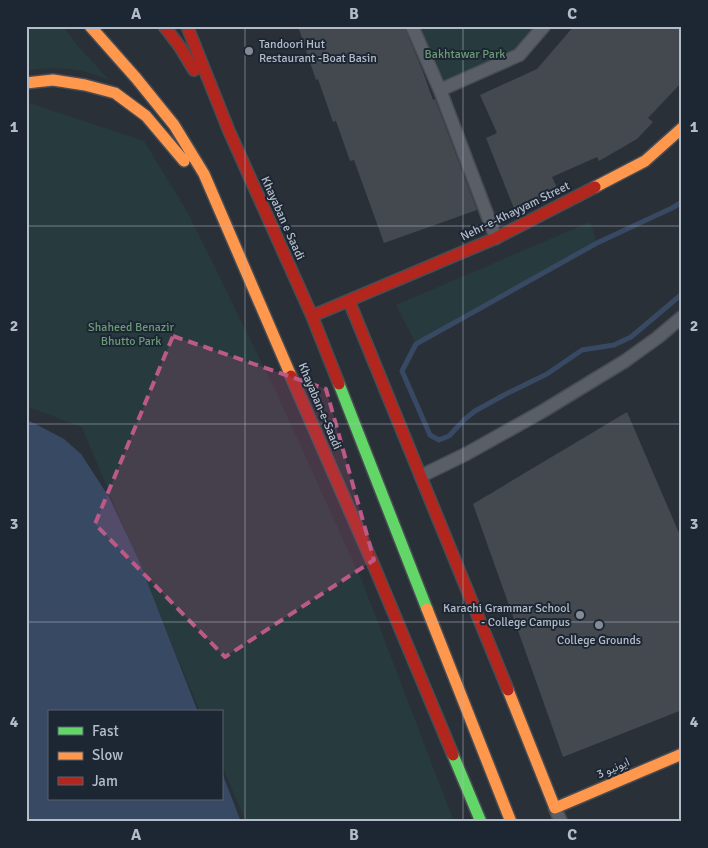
<svg xmlns="http://www.w3.org/2000/svg" width="708" height="848" font-family="Signika,'Noto Sans Arabic',sans-serif">
	<style>
		.green { fill: #273a3e }
		.water { fill: #384963 }
		.lines { fill: none; stroke-linecap: round; stroke-linejoin: round }
		.stream { stroke: #384963; stroke-width: 5 }
		.building { fill: #444950 }
		.street-casing { stroke: #484c53; stroke-width: 15 }
		.fast-casing { stroke: #484c53; stroke-width: 14 }
		.slow-casing { stroke: #484c53; stroke-width: 14 }
		.jam-casing { stroke: #484c53; stroke-width: 14 }
		.street { stroke: #5a5e66; stroke-width: 12 }
		.fast { stroke: #63d668; stroke-width: 11 }
		.slow { stroke: #ff974d; stroke-width: 11 }
		.jam { stroke: #b3261e; stroke-width: 11 }
		.marked { fill: #bc5a87; fill-opacity: 0.2; stroke: #bc5a87; stroke-width: 4; stroke-dasharray: 10 6; stroke-linejoin: round }
		.grid { fill: none; stroke: #b4bcc9; stroke-width: 1; stroke-opacity: 0.55 }
		.poi-dot { fill: #848b96; stroke: #1d2633; stroke-width: 2 }
		.labels { text-anchor: middle; stroke-width: 4; stroke-linejoin: round; paint-order: stroke }
		.poi-label { font-size: 12px; fill: #b4bcc9; stroke: #1d2633; text-anchor: start }
		.park-label { font-size: 12px; fill: #6b9a76; stroke: #1d2633 }
		.street-label { font-size: 12px; fill: #b4bcc9; stroke: #1d2633 }
		.neatline { fill: none; stroke: #b4bcc9; stroke-width: 2 }
		.grid-label { font-size: 16px; text-anchor: middle; font-weight: bold; fill: #b4bcc9 }
	</style>
	<rect width="100%" height="100%" fill="#2a3038"/>
	<!-- green -->
	<path class="green" d="M26 26H63L78 46 109 80C100 77 91 73 82 71 65 68 43 67 26 71Z
		M420 26H546L519 55 450 93Z
		M26 102 144 141 188 213 277 394 362 581 454 822H246L221 763V712H200L82 427 26 406Z
		M590 222 597 243 416 344 396 305Z"/>
	<!-- water -->
	<path class="water" d="M26 419 64 439 81 454 109 497 139 561 198 712H49V799H221V770L241 822H26Z"/>
	<g class="lines">
		<!-- stream -->
		<path class="stream" d="M682 202 672 208 597 243 416 344 402 371 430 435 439 440 449 436 465 419 475 411 504 395 547 374 582 350 614 345 631 337 682 294"/>
	</g>
	<!-- building -->
	<path class="building" d="M298 26H404L422 69 433 100 435 99 477 210 384 243 354 160 350 161 336 121 333 122 318 79 316 80Z
		M574 26H682V82L648 118 653 122 637 139 599 161 597 157 552 177 559 192 515 211 486 138 497 133 480 95 537 69Z
		M627 412 682 540V710L563 757 473 504Z"/>
	<g class="lines">
		<defs>
			<path id="street" d="M412 26 440 90 496 238
				M440 90 519 55 544 26
				M421 476 466 454 543 411 625 361 657 338 682 317
				M555 808 561 822"/>
			<path id="fast" d="M339 384 427 609
				M453 755 481 822"/>
			<path id="slow" d="M90 26 136 78 174 125 204 174 291 376
				M26 83 53 80 85 85 115 93 146 116 184 161
				M595 187 645 161 682 128
				M427 609 511 822
				M508 690 555 808 682 754"/>
			<path id="jam" d="M164 26 180 47 194 70
				M187 26 229 131 312 316 339 384
				M349 301 508 690
				M312 316 496 238 595 187
				M291 376 374 566 453 755"/>
		</defs>
		<!-- street casing -->
		<use href="#street" class="street-casing"/>
		<!-- fast casing -->
		<use href="#fast" class="fast-casing"/>
		<!-- slow casing -->
		<use href="#slow" class="slow-casing"/>
		<!-- jam casing -->
		<use href="#jam" class="jam-casing"/>
		<!-- street -->
		<use href="#street" class="street"/>
		<!-- fast -->
		<use href="#fast" class="fast"/>
		<!-- slow -->
		<use href="#slow" class="slow"/>
		<!-- jam -->
		<use href="#jam" class="jam"/>
	</g>
	<!-- marked area -->
	<path class="marked" d="M173 336 326 389 374 560 225 657 95 524Z"/>
	<!-- grid -->
	<path class="grid" d="M245 26V822M463 26V822M26 226H682M26 424H682M26 622H682"/>
	<!-- markers -->
	<g class="poi-dot">
		<circle cx="249" cy="51" r="5"/>
		<circle cx="580" cy="615" r="5"/>
		<circle cx="599" cy="625" r="5"/>
	</g>
	<g class="labels">
		<!-- poi labels -->
		<g class="poi-label">
			<text x="259" y="48">Tandoori Hut<tspan x="259" dy="14">Restaurant -Boat Basin</tspan></text>
			<text x="570" y="612" text-anchor="end">Karachi Grammar School<tspan x="570" dy="14">- College Campus</tspan></text>
			<text x="599" y="644" text-anchor="middle">College Grounds</text>
		</g>
		<!-- park labels -->
		<g class="park-label">
			<text x="465" y="58">Bakhtawar Park</text>
			<text x="131" y="331">Shaheed Benazir<tspan x="131" dy="14">Bhutto Park</tspan></text>
		</g>
		<!-- street labels -->
		<g class="street-label">
			<text transform="translate(515 211) rotate(-26)" y="4">Nehr-e-Khayyam Street</text>
			<text transform="translate(283 218) rotate(66)" y="4">Khayaban e Saadi</text>
			<text transform="translate(320 406) rotate(67)" y="4">Khayaban-e-Saadi</text>
			<text transform="translate(613 768) rotate(-23)" y="4">ایونیو 3</text>
		</g>
	</g>
	<!-- border -->
	<rect width="708" height="848" fill="none" stroke="#1d2633" stroke-width="55"/>
	<!-- legend -->
	<rect x="48" y="710" width="175" height="90" fill="#1d2633" stroke="#59626f"/>
	<rect x="58" y="727" width="25" height="8" fill="#63d668" stroke="#59626f"/>
	<text x="92" y="736" font-size="15" fill="#b4bcc9">Fast</text>
	<rect x="58" y="752" width="25" height="8" fill="#ff974d" stroke="#59626f"/>
	<text x="92" y="760" font-size="15" fill="#b4bcc9">Slow</text>
	<rect x="58" y="777" width="25" height="8" fill="#b3261e" stroke="#59626f"/>
	<text x="92" y="786" font-size="15" fill="#b4bcc9">Jam</text>
	<rect x="28" y="28" width="652" height="792" class="neatline"/>
	<g class="grid-label">
		<text x="136" y="19">A</text>
		<text x="354" y="19">B</text>
		<text x="572" y="19">C</text>
		<text x="14" y="132">1</text>
		<text x="694" y="132">1</text>
		<text x="14" y="331">2</text>
		<text x="694" y="331">2</text>
		<text x="14" y="529">3</text>
		<text x="694" y="529">3</text>
		<text x="14" y="727">4</text>
		<text x="694" y="727">4</text>
		<text x="136" y="840">A</text>
		<text x="354" y="840">B</text>
		<text x="572" y="840">C</text>
	</g>
</svg>
